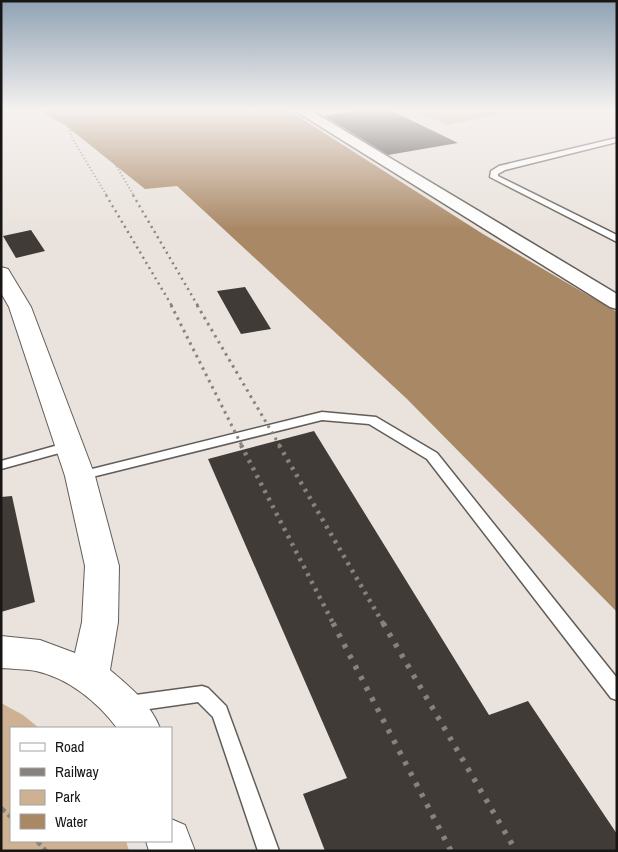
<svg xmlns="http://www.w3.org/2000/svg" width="618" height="852" font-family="'Archivo Narrow',sans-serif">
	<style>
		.green { fill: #ceb192 }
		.water { fill: #a98866 }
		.building { fill: #403b36 }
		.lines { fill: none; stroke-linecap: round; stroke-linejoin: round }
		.lane-casing { stroke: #625d57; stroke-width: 3 }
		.street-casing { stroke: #625d57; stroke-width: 3 }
		.secondary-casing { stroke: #625d57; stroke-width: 2 }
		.path-far1 { stroke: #85817d; stroke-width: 2; stroke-dasharray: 2 1; stroke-linecap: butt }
		.path { stroke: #85817d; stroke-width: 4.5; stroke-dasharray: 5.5 4; stroke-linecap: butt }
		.lane { fill: #fff; fill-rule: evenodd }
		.street { fill: #fff; fill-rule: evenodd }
		.secondary { fill: #fff; fill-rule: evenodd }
		.rail-far4 { stroke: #87827e; stroke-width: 2; stroke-dasharray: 1 2.5; stroke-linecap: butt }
		.rail-far3 { stroke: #87827e; stroke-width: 2.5; stroke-dasharray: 2 4; stroke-linecap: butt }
		.rail-far2 { stroke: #87827e; stroke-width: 3; stroke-dasharray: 2.5 4.5; stroke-linecap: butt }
		.rail-far1 { stroke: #87827e; stroke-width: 4.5; stroke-dasharray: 3 5.5; stroke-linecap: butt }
		.rail { stroke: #87827e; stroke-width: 5.5; stroke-dasharray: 4 8; stroke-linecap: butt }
	</style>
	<rect width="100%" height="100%" fill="#eae3dd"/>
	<!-- green -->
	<path class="green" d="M412 110H519L448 125Z
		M1 703 23 715 39 728H11V841H126L129 851H1Z"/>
	<!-- water -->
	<path class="water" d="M38 110H288L483 234 617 312V612L407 399 177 186 145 189 65 125Z"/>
	<!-- building -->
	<path class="building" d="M361 110H390L458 143 388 155 324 116Z
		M31 230 45 251 16 258 3 236Z
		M245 287 271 329 241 334 217 291Z
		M314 431 489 715 528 701 617 834V851H325L303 794 347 778 208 459Z
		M12 496 35 602 1 612V497Z"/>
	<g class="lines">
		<defs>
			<path id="lane" d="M617 138V142L505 170 498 174V176L617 235V242L490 177 491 171 499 166Z
				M322 412 376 417 437 453 617 678V700L611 698 427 459 369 424 322 420 80 480 75 479 73 476 75 473 80 472Z
				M69 442 75 446 74 449 1 469V461Z
				M202 686 208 688 226 706 279 851H258L213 717 198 702 128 712 122 710 119 704 122 698 128 696Z"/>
			<path id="street" d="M294 110H310L617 294V309L610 307Z"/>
			<path id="secondary" d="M1 267 8 269 31 307 95 476 119 566 118 622 110 670C130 687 150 703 160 728H117C98 702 68 678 36 671 25 669 13 669 1 668V636L40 640 75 653 82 622 85 566 65 476 9 307 1 293Z
				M171 819 185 825 195 851H149L146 841H171Z"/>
		</defs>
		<!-- lane casing -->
		<use href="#lane" class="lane-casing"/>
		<!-- street casing -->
		<use href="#street" class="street-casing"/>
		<!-- secondary casing -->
		<use href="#secondary" class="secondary-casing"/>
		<!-- path-far1 -->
		<path class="path-far1" d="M478 110 489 115"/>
		<!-- path -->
		<path class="path" d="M1 808 11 817
			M37 841 46 851"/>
		<!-- lane -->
		<use href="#lane" class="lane"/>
		<!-- street -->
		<use href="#street" class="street"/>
		<!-- secondary -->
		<use href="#secondary" class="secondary"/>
		<!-- rail-far4 -->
		<path class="rail-far4" d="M64 110 72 138 107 196
			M77 110 86 133 114 162 134 196"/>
		<!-- rail-far3 -->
		<path class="rail-far3" d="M106 195 172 306
			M133 195 198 306"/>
		<!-- rail-far2 -->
		<path class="rail-far2" d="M171 305 242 446
			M197 305 280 446"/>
		<!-- rail-far1 -->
		<path class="rail-far1" d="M241 445 334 625
			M279 445 384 625"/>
		<!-- rail -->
		<path class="rail" d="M333 623 451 851
			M383 623 516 851"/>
	</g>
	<!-- sky -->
	<linearGradient id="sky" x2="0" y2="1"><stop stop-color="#8fa2b4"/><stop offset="0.48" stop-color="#f6f2f0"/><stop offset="1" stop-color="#f6f2f0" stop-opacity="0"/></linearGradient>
	<rect width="618" height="229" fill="url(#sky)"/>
	<!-- border -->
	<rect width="618" height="852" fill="none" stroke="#181614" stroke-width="5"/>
	<!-- legend -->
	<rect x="10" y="727" width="162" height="115" fill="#ffffff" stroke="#a3a2a1"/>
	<rect x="20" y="743" width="25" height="8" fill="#ffffff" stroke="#a3a2a1"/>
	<text x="55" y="752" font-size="15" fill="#181614">Road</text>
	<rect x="20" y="768" width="25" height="8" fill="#87827e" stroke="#a3a2a1"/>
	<text x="55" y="777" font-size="15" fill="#181614">Railway</text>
	<rect x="20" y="790" width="25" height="15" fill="#ceb192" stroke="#a3a2a1"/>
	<text x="55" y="802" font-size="15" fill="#181614">Park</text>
	<rect x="20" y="814" width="25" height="15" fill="#a98866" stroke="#a3a2a1"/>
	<text x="55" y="827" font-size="15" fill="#181614">Water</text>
</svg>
